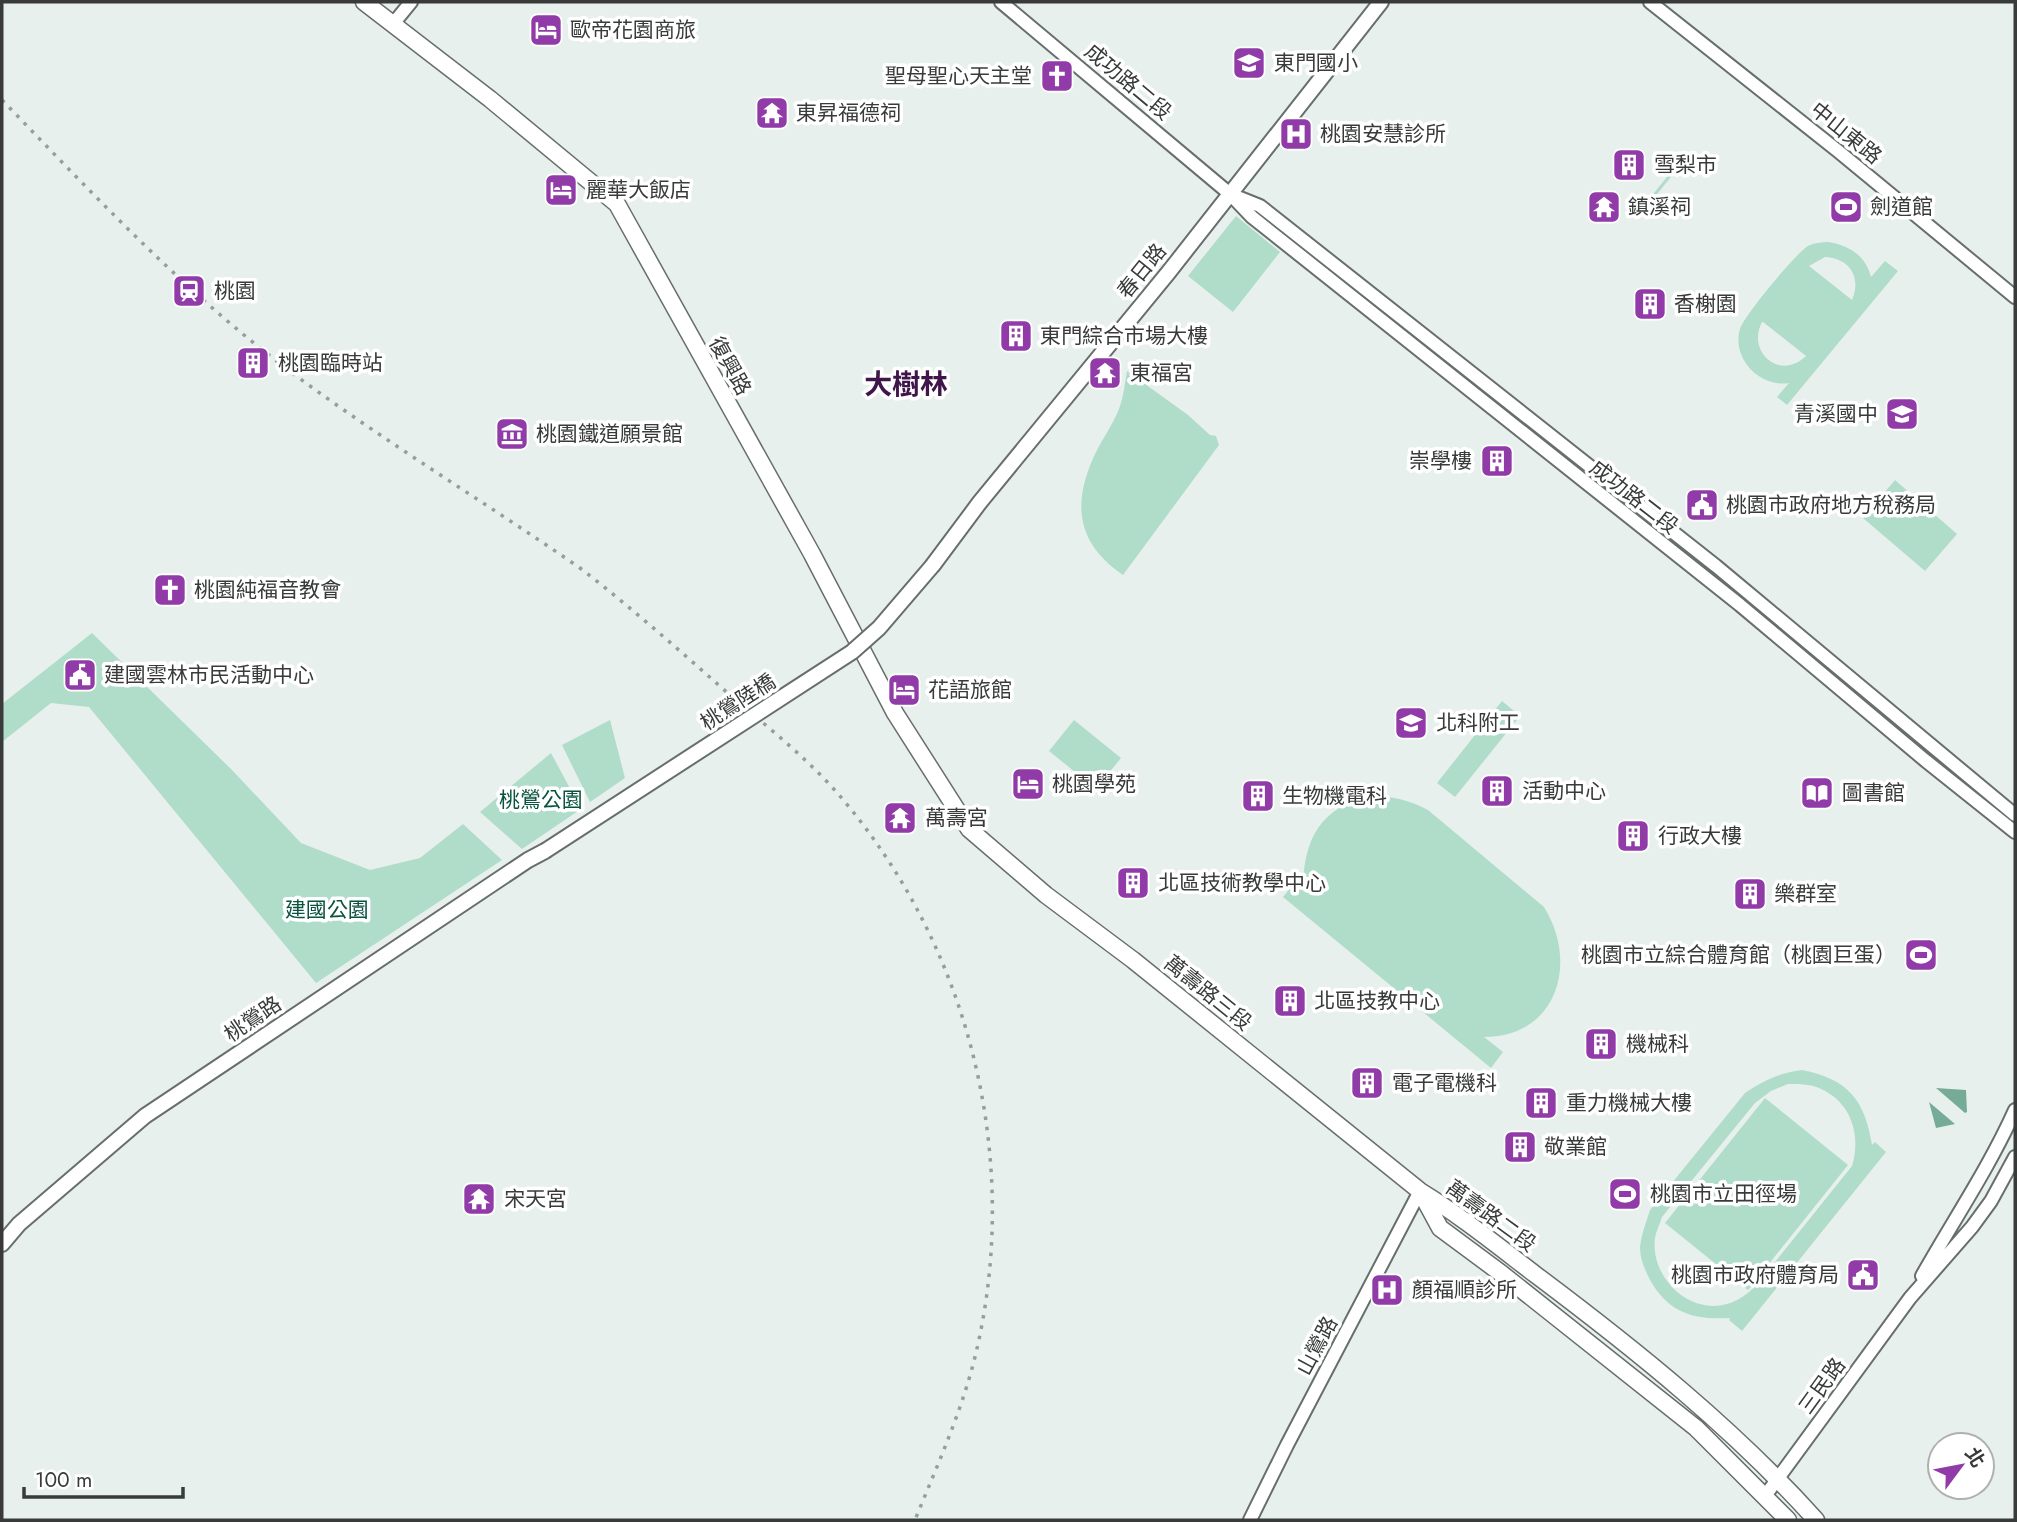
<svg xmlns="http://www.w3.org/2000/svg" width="2017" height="1522" font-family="Jost,'Noto Sans TC',sans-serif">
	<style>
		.green { fill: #b0dcca; fill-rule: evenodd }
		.water { fill: #76ac97 }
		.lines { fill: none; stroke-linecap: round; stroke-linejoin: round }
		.tertiary-casing { stroke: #676e6b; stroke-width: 16 }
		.secondary-casing { stroke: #676e6b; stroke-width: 18 }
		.primary-casing { stroke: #676e6b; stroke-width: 19 }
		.tertiary { stroke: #fff; stroke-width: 12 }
		.secondary { stroke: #fff; stroke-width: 14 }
		.primary { stroke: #fff; stroke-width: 16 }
		.rail { stroke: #979d9b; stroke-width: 3.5; stroke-dasharray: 3.5 7; stroke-linecap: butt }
		.secondary-bridge-casing { stroke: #676e6b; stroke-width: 18; stroke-linecap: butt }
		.secondary-bridge { stroke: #fff; stroke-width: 14 }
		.labels { text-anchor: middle; stroke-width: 7; stroke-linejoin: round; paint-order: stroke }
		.poi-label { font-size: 21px; fill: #383b39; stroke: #fff; text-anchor: start }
		.street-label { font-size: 21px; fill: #383b39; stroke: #fff }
		.park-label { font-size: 21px; fill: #09533f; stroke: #fff }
		.district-label { font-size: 28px; font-weight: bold; fill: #3f154a; stroke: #fff }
	</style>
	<rect width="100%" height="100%" fill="#e8f0ed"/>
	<!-- green -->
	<path class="green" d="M1680 161 1682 163 1650 203 1657 210 1655 213 1645 204Z
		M1236 216 1280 252 1233 312 1188 276Z
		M1828 242C1849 245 1866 256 1871 277L1885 261 1898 271 1787 405 1777 397 1789 383C1761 388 1731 359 1740 329 1744 316 1796 253 1808 246 1814 243 1821 242 1828 242ZM1825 257C1849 258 1862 277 1852 300L1809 266ZM1762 322H1763L1806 356C1781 381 1746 353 1762 322Z
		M1127 371 1188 415 1210 435 1216 436 1219 445 1123 575C1075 542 1072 502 1096 452 1104 436 1116 420 1121 403 1124 393 1125 382 1127 371Z
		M1895 480 1957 534 1925 571 1863 518Z
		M92 633 231 769 301 843 370 870 420 858 463 824 502 860 316 983 89 707 51 703 2 742V704Z
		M1502 701 1520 716 1455 797 1437 783Z
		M610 720 625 778 590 802 562 745Z
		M1074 720 1121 758 1096 789 1049 751Z
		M551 753 581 809 522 849 480 812Z
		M1371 796C1392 796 1409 800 1428 810L1544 907C1579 963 1557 1037 1484 1037L1503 1052 1491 1068 1283 897 1296 881 1303 887C1304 838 1321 807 1371 796Z
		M1802 1070C1848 1079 1865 1100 1872 1145L1875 1142 1886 1152 1742 1331 1729 1320 1730 1318C1693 1320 1669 1313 1650 1280 1645 1270 1640 1259 1640 1248 1641 1235 1646 1223 1650 1210L1745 1093C1764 1080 1780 1073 1802 1070ZM1788 1084C1799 1084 1811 1084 1821 1089 1852 1103 1861 1136 1852 1166L1755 1287C1747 1294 1738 1301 1727 1304 1689 1315 1650 1277 1655 1238 1656 1231 1660 1224 1662 1217L1755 1103 1771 1091Z
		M1765 1098 1848 1165 1748 1290 1665 1223Z"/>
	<!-- water -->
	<path class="water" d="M1936 1088 1966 1090 1967 1112 1965 1113Z
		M1929 1102 1955 1124 1936 1128Z"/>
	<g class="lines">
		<defs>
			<path id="tertiary" d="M1001 2 1230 194 1252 217 1740 605 1926 761 2015 832
				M1650 2 1838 151 2015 297
				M393 24 411 2
				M1235 196 1260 206 1716 566 2015 815
				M1922 1276C1953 1221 1989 1168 2015 1110
				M1765 1496 1910 1298 1972 1227 1991 1201 2015 1157
				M1250 1520 1287 1445 1420 1191"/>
			<path id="secondary" d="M933 565 980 502 1168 273 1381 2
				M2 1244 19 1224 145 1116 528 860 545 851"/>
			<path id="primary" d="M364 2 490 99 617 204 812 554 895 713 969 829 1046 895 1133 960 1420 1191C1461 1216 1498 1246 1536 1275 1636 1350 1733 1428 1816 1520
				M1421 1193 1440 1228 1502 1274 1696 1428 1788 1520"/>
		</defs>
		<!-- tertiary casing -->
		<use href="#tertiary" class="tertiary-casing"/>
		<!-- secondary casing -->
		<use href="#secondary" class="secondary-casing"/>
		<!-- primary casing -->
		<use href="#primary" class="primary-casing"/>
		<!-- tertiary -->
		<use href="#tertiary" class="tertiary"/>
		<!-- secondary -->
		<use href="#secondary" class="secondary"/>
		<!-- primary -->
		<use href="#primary" class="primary"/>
		<!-- rail -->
		<path class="rail" d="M2 100C95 196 187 295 295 375 387 443 486 503 580 568 632 608 681 652 730 695 770 729 812 762 845 802 972 954 1022 1164 975 1357 961 1413 937 1466 915 1520"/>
		<defs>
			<path id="secondary-bridge" d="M545 851 852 652 879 628 933 565"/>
		</defs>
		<!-- secondary-bridge casing -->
		<use href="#secondary-bridge" class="secondary-bridge-casing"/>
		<!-- secondary-bridge -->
		<use href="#secondary-bridge" class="secondary-bridge"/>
	</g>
	<!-- icons -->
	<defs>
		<symbol id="hotel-square" viewBox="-11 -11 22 22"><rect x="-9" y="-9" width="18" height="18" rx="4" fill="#913ba8" stroke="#fff"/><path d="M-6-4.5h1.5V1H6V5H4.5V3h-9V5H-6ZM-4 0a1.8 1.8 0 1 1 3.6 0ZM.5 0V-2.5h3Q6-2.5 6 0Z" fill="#fff"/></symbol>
		<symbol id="school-square" viewBox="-11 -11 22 22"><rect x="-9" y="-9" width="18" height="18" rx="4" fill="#913ba8" stroke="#fff"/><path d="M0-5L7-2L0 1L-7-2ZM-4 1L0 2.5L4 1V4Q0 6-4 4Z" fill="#fff"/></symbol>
		<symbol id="church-square" viewBox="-11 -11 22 22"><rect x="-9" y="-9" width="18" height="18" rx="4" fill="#913ba8" stroke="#fff"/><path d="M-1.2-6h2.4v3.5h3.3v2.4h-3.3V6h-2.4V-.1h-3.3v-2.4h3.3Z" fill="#fff"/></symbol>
		<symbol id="temple-square" viewBox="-11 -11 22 22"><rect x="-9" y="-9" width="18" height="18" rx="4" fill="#913ba8" stroke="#fff"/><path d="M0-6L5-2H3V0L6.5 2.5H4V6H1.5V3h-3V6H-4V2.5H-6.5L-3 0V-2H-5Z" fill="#fff"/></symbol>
		<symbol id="hospital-square" viewBox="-11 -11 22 22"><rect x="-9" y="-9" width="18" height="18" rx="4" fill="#913ba8" stroke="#fff"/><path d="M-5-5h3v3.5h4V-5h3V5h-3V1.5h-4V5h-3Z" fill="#fff"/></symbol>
		<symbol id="building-square" viewBox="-11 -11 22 22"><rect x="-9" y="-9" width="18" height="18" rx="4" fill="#913ba8" stroke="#fff"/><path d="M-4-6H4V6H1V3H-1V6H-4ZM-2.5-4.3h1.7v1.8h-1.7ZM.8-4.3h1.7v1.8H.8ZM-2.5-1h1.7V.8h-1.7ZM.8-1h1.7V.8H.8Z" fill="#fff"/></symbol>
		<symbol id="stadium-square" viewBox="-11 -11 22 22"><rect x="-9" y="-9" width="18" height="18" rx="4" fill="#913ba8" stroke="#fff"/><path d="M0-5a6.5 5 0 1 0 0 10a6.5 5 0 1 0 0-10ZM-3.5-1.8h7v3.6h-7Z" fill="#fff"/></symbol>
		<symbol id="station-square" viewBox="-11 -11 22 22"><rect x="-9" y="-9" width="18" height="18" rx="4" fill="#913ba8" stroke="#fff"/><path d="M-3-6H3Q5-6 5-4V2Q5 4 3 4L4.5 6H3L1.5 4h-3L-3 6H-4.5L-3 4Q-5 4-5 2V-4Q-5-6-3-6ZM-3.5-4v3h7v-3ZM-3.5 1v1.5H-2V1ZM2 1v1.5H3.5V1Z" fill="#fff"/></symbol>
		<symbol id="museum-square" viewBox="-11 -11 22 22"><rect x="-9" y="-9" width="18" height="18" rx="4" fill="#913ba8" stroke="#fff"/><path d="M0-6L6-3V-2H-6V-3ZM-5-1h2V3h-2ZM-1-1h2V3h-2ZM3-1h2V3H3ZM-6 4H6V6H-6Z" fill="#fff"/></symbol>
		<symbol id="civic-square" viewBox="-11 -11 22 22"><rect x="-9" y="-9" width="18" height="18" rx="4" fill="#913ba8" stroke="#fff"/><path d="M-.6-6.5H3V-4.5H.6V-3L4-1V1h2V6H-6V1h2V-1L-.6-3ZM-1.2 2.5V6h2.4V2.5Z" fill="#fff"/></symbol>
		<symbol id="library-square" viewBox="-11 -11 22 22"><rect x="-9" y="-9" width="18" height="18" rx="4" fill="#913ba8" stroke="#fff"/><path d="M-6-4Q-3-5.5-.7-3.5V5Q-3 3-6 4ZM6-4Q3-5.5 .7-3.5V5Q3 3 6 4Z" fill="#fff"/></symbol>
	</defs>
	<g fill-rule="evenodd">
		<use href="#hotel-square" x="527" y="11" width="38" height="38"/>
		<use href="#school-square" x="1230" y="44" width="38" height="38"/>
		<use href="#church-square" x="1038" y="57" width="38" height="38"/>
		<use href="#temple-square" x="753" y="94" width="38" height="38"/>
		<use href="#hospital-square" x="1277" y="115" width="38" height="38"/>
		<use href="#building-square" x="1610" y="146" width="38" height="38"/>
		<use href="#hotel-square" x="542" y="171" width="38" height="38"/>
		<use href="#temple-square" x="1585" y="188" width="38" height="38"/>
		<use href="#stadium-square" x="1827" y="188" width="38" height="38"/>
		<use href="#station-square" x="170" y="272" width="38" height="38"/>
		<use href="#building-square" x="1631" y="285" width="38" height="38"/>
		<use href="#building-square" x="997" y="317" width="38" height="38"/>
		<use href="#building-square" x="234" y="344" width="38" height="38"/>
		<use href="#temple-square" x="1086" y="354" width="38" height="38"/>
		<use href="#school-square" x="1883" y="395" width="38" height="38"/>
		<use href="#museum-square" x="493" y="415" width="38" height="38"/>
		<use href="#building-square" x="1478" y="442" width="38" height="38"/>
		<use href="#civic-square" x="1683" y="486" width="38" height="38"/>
		<use href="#church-square" x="151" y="571" width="38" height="38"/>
		<use href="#civic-square" x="61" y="656" width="38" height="38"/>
		<use href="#hotel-square" x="885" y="671" width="38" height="38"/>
		<use href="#school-square" x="1392" y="704" width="38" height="38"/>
		<use href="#hotel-square" x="1009" y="765" width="38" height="38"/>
		<use href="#building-square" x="1478" y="772" width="38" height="38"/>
		<use href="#library-square" x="1798" y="774" width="38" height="38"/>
		<use href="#building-square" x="1239" y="777" width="38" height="38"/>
		<use href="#temple-square" x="881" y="799" width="38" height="38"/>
		<use href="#building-square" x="1614" y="817" width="38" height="38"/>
		<use href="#building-square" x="1114" y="864" width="38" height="38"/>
		<use href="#building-square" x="1731" y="875" width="38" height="38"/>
		<use href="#stadium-square" x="1902" y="936" width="38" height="38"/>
		<use href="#building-square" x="1271" y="982" width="38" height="38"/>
		<use href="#building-square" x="1582" y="1025" width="38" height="38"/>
		<use href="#building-square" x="1348" y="1064" width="38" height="38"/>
		<use href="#building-square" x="1522" y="1084" width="38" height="38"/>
		<use href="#building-square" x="1501" y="1128" width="38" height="38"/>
		<use href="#stadium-square" x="1606" y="1175" width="38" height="38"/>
		<use href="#temple-square" x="460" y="1180" width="38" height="38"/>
		<use href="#civic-square" x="1844" y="1256" width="38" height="38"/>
		<use href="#hospital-square" x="1368" y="1271" width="38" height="38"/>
	</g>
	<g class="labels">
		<!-- poi labels -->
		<g class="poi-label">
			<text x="570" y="37">歐帝花園商旅</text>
			<text x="1274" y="70">東門國小</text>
			<text x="1032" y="83" text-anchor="end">聖母聖心天主堂</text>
			<text x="796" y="120">東昇福德祠</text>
			<text x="1320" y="141">桃園安慧診所</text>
			<text x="1654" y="172">雪梨市</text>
			<text x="586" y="197">麗華大飯店</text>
			<text x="1628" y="214">鎮溪祠</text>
			<text x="1870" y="214">劍道館</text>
			<text x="214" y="298">桃園</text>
			<text x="1674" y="311">香榭園</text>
			<text x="1040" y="343">東門綜合市場大樓</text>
			<text x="278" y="370">桃園臨時站</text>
			<text x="1130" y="380">東福宮</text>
			<text x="1878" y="421" text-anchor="end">青溪國中</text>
			<text x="536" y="441">桃園鐵道願景館</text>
			<text x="1472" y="468" text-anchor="end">崇學樓</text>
			<text x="1726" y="512">桃園市政府地方稅務局</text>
			<text x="194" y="597">桃園純福音教會</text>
			<text x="104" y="682">建國雲林市民活動中心</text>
			<text x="928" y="697">花語旅館</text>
			<text x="1436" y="730">北科附工</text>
			<text x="1052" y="791">桃園學苑</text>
			<text x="1522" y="798">活動中心</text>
			<text x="1842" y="800">圖書館</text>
			<text x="1282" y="803">生物機電科</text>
			<text x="925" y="825">萬壽宮</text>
			<text x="1658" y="843">行政大樓</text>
			<text x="1158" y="890">北區技術教學中心</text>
			<text x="1774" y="901">樂群室</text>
			<text x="1896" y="962" text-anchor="end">桃園市立綜合體育館（桃園巨蛋）</text>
			<text x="1314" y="1008">北區技教中心</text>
			<text x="1626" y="1051">機械科</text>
			<text x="1392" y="1090">電子電機科</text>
			<text x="1566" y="1110">重力機械大樓</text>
			<text x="1544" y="1154">敬業館</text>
			<text x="1650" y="1201">桃園市立田徑場</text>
			<text x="504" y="1206">宋天宮</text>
			<text x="1839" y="1282" text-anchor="end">桃園市政府體育局</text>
			<text x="1412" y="1297">顏福順診所</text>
		</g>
		<!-- street labels -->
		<g class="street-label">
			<text transform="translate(1128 82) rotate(40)" y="7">成功路二段</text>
			<text transform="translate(1846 133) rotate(39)" y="7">中山東路</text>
			<text transform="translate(1142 271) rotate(-51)" y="7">春日路</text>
			<text transform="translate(730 366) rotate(61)" y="7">復興路</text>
			<text transform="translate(1634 497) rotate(38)" y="7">成功路二段</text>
			<text transform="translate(738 702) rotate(-33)" y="7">桃鶯陸橋</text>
			<text transform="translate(1208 993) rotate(39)" y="7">萬壽路三段</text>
			<text transform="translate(253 1019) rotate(-34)" y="7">桃鶯路</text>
			<text transform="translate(1491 1216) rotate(36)" y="7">萬壽路二段</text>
			<text transform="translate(1317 1346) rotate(-62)" y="7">山鶯路</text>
			<text transform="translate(1822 1386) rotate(-54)" y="7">三民路</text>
		</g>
		<!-- park labels -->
		<g class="park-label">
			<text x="541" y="807">桃鶯公園</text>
			<text x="327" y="917">建國公園</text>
		</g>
		<!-- district labels -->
		<g class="district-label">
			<text x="906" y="394">大樹林</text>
		</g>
	</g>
	<!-- border -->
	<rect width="2017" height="1522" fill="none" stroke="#383b39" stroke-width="7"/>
	<!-- north arrow -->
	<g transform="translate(1961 1466) rotate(58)"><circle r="33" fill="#ffffff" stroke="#afb1b0" stroke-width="2"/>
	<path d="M0-5L12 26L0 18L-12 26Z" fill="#913ba8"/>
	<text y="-10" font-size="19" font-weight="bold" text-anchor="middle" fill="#383b39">北</text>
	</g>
	<!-- scale -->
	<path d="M24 1487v10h159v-10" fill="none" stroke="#383b39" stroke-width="3.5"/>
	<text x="35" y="1487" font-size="21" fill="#383b39" stroke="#ffffff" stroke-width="5" paint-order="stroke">100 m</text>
</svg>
